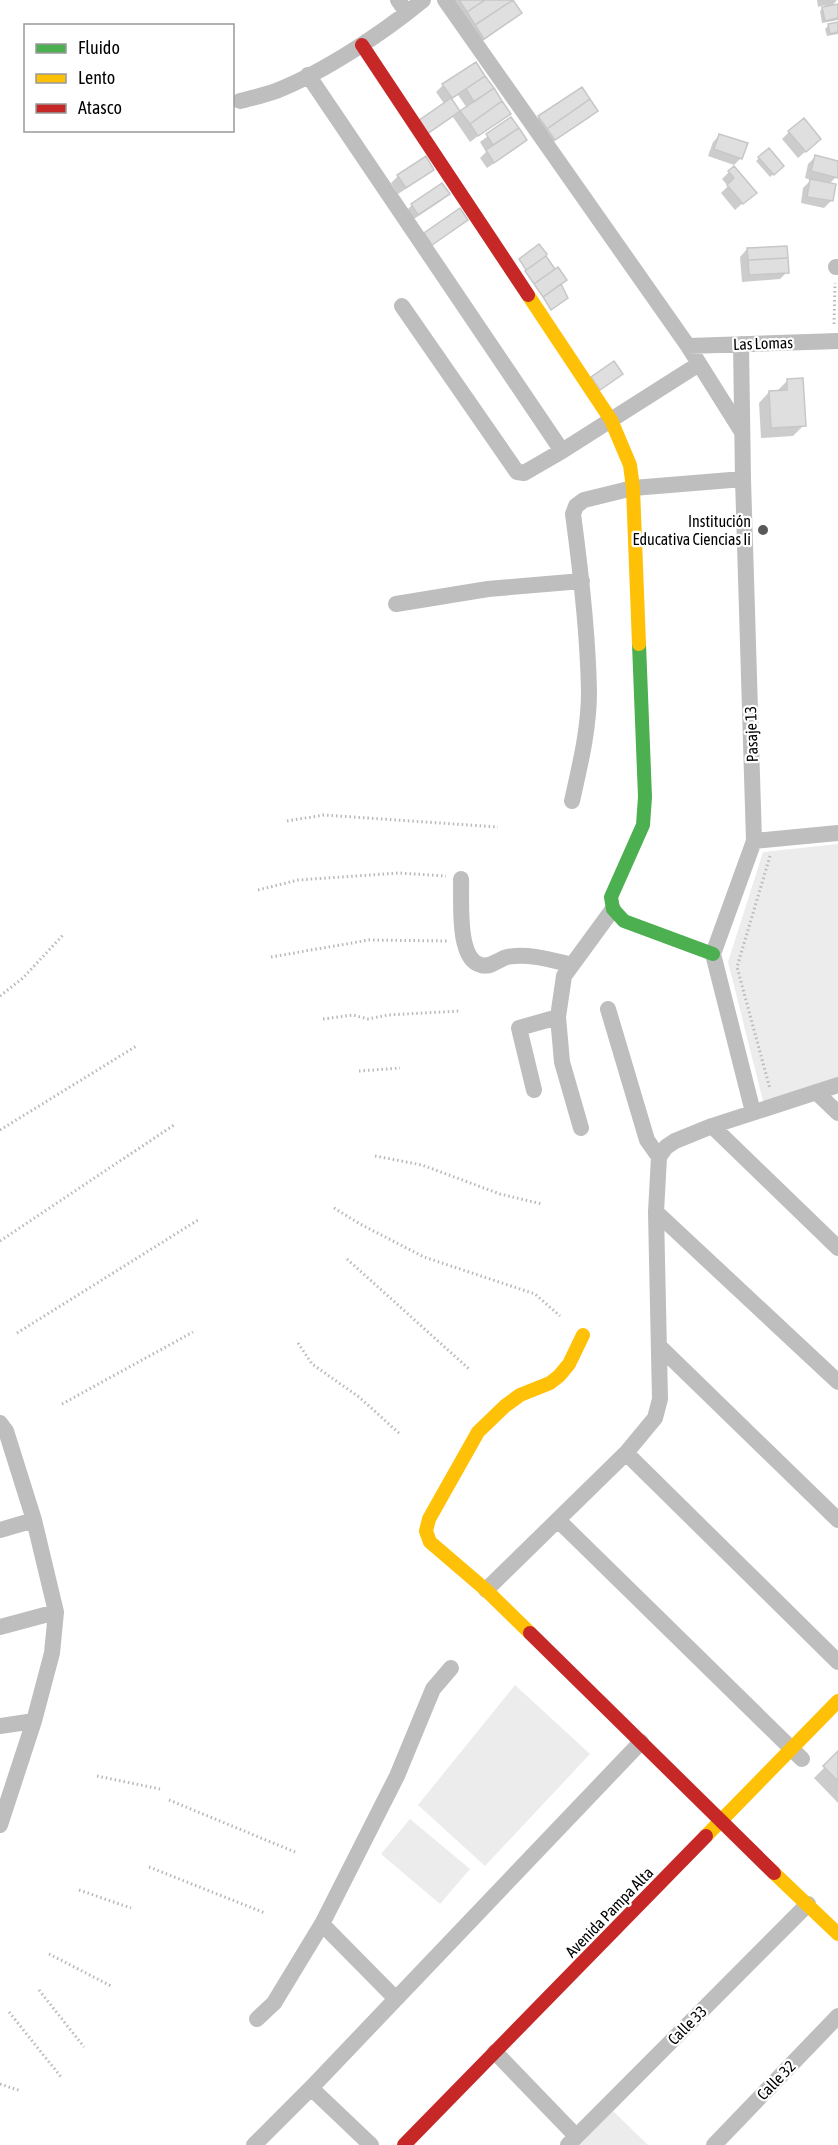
<svg xmlns="http://www.w3.org/2000/svg" width="838" height="2145" font-family="'Asap Condensed',sans-serif">
	<style>
		.green { fill: #ececec }
		.shadow { fill: #0003; fill-rule: evenodd }
		.building { fill: #dfdfdf; stroke: #c7c7c7; stroke-width: 1.5 }
		.lines { fill: none; stroke-linecap: round; stroke-linejoin: round }
		.path { stroke: #b9b9b9; stroke-width: 3; stroke-dasharray: 1.5 3; stroke-linecap: butt }
		.street { stroke: #bebebe; stroke-width: 16 }
		.fast { stroke: #4caf50; stroke-width: 14 }
		.slow { stroke: #ffc107; stroke-width: 14 }
		.jam { stroke: #c62828; stroke-width: 14 }
		.poi-dot { fill: #595959; stroke: #fff; stroke-width: 2 }
		.labels { text-anchor: middle; stroke-width: 4.5; stroke-linejoin: round; paint-order: stroke }
		.street-label { font-size: 16px; fill: #000; stroke: #fff }
		.poi-label { font-size: 16px; fill: #000; stroke: #fff; text-anchor: end }
	</style>
	<rect width="100%" height="100%" fill="#fff"/>
	<!-- green -->
	<path class="green" d="M838 844V1079L763 1101 728 962 763 852Z
		M515 1685 590 1754 485 1866 418 1805Z
		M410 1819 470 1869 440 1904 381 1854Z
		M613 2111 648 2145H580Z"/>
	<!-- shadow -->
	<path class="shadow" d="M454 0H511L520 13 513 20 477 45Z
		M817 0H837L831 7 838 5V20L822 23 820 11 825 5 818 7Z
		M838 23V34L827 36 825 29 829 25Z
		M475 64 509 113 470 142 453 117 419 140 445 105 436 92 443 85ZM458 95 467 108 460 113 451 100Z
		M597 111 589 118 547 146 532 124 539 117Z
		M511 119 525 140 518 147 487 168 480 158 486 152 480 142Z
		M789 132 812 146 798 158 782 139Z
		M720 135 741 158 734 165 708 156 713 142Z
		M815 157 838 162 836 177 829 184 831 201 824 208 801 203 803 188 811 180 805 178 808 164Z
		M759 158 779 169 770 177 756 161Z
		M433 169 425 176 398 194 391 183 398 176Z
		M729 172 754 193 735 210 721 193 728 186 722 179Z
		M442 185 448 194 441 201 411 221 405 212 412 205Z
		M747 249 787 272 780 279 742 282 740 257Z
		M787 381 804 425 793 436 761 438 759 403 769 392H776Z
		M838 1754V1803L814 1778Z"/>
	<!-- building -->
	<path class="building" d="M459 0H485L467 12Z
		M485 0H513L475 25 467 12Z
		M513 0 522 13 484 39 475 25Z
		M838 4V18L825 21 822 7Z
		M838 22V32L830 34 828 24Z
		M476 62 485 76 452 98 442 84Z
		M485 76 494 88 474 102 466 89Z
		M582 87 590 99 547 129 538 116Z
		M494 88 502 101 470 124 460 111Z
		M451 98 460 111 427 134 418 121Z
		M590 99 598 111 555 140 547 129Z
		M502 101 511 114 478 136 470 124Z
		M511 117 519 128 493 145 486 134Z
		M804 118 821 139 806 152 788 131Z
		M519 128 527 140 494 163 486 150Z
		M719 134 748 143 742 159 714 149Z
		M769 148 784 166 774 175 758 157Z
		M815 155 838 161V178L811 171Z
		M426 156 434 170 406 188 397 175Z
		M734 166 757 193 743 204 727 185 734 178 728 171Z
		M810 179 836 184 833 201 807 197Z
		M442 183 450 194 418 215 411 204Z
		M460 208 468 220 432 245 424 233Z
		M539 244 547 254 546 256 526 270 519 259Z
		M787 246 788 258 748 260 747 248Z
		M546 256 555 269 534 284 525 271Z
		M788 258 789 273 749 275 748 260Z
		M558 267 567 280 543 297 534 284Z
		M561 284 568 298 551 310 543 297Z
		M614 361 623 374 600 390 591 377Z
		M803 378 806 426 771 428 769 391 787 390V379Z
		M838 1751V1781L823 1766Z"/>
	<g class="lines">
		<!-- path -->
		<path class="path" d="M834 324 835 283
			M287 821 324 815 498 827
			M770 856 737 967 770 1089
			M258 890 298 880 399 873 446 876
			M271 957 369 940 449 941
			M0 996 23 978 63 935
			M323 1019 353 1015 368 1019 388 1015 459 1011
			M359 1071 400 1068
			M0 1130 138 1045
			M375 1156 422 1165 500 1194 542 1204
			M334 1208 360 1224 424 1257 535 1294 560 1316
			M0 1241 174 1125
			M347 1259 469 1369
			M17 1333 198 1220
			M298 1343 312 1364 359 1397 400 1434
			M62 1404 193 1332
			M97 1776 160 1789
			M169 1800 295 1852
			M149 1867 265 1913
			M79 1890 131 1908
			M49 1954 113 1987
			M39 1990 84 2047
			M9 2012 61 2077
			M0 2084 21 2091"/>
		<!-- street -->
		<path class="street" d="M398 0 407 13
			M445 0 688 346 742 432
			M308 75 562 451
			M240 101C252 98 265 95 276 91 324 72 383 33 423 0
			M836 267H838
			M402 306 517 472 524 473 562 451 699 364
			M741 344 743 479 754 841 713 954 753 1112
			M688 346 838 341
			M396 604 488 589 582 581
			M572 801C580 765 589 729 589 692 588 633 581 573 573 514L576 506 584 500 633 488 743 479
			M754 841 838 833
			M461 879C462 899 456 959 481 965 491 968 499 959 507 957 529 953 551 960 572 965
			M608 1009 647 1140 659 1157
			M534 1090 519 1028 558 1017
			M816 1092 838 1113
			M712 1126 838 1248
			M581 1128 562 1062 558 1017 564 976 613 909
			M656 1212 838 1382
			M659 1346 838 1520
			M0 1423 6 1431 34 1520 56 1612 52 1653 34 1721 0 1825
			M626 1453 838 1662
			M559 1521 802 1759
			M0 1530 34 1520
			M486 1590 626 1453 655 1418 660 1399 656 1212 659 1157 666 1147 675 1141 712 1126 838 1085
			M0 1627 56 1612
			M0 1726 34 1721
			M322 1924 396 1999
			M257 2019 274 2003 322 1924 397 1776 433 1689 451 1668
			M495 2052 576 2136
			M311 2088 371 2145
			M254 2145 311 2088 641 1742
			M568 2145 808 1904
			M714 2145 838 2016"/>
		<!-- fast -->
		<path class="fast" d="M639 644 645 797 643 825 611 897 613 909 624 921 713 954"/>
		<!-- slow -->
		<path class="slow" d="M528 295 611 420 630 465 633 488 639 644
			M530 1633 486 1590 430 1542 426 1531 429 1519 478 1432 505 1406 520 1395 550 1383 559 1376 569 1364 583 1335
			M706 1836 838 1701
			M774 1873 838 1934"/>
		<!-- jam -->
		<path class="jam" d="M362 45 528 295
			M530 1633 774 1873
			M404 2145 706 1836"/>
	</g>
	<!-- markers -->
	<circle class="poi-dot" cx="763" cy="530" r="6"/>
	<g class="labels">
		<!-- street labels -->
		<g class="street-label">
			<text transform="translate(763 343) rotate(-2)" y="6">Las Lomas</text>
			<text transform="translate(751 734) rotate(-92)" y="6">Pasaje 13</text>
			<text transform="translate(609 1912) rotate(-46)" y="6">Avenida Pampa Alta</text>
			<text transform="translate(687 2025) rotate(-45)" y="6">Calle 33</text>
			<text transform="translate(776 2080) rotate(-46)" y="6">Calle 32</text>
		</g>
		<!-- poi labels -->
		<g class="poi-label">
			<text x="751" y="527">Institución<tspan x="751" dy="18">Educativa Ciencias Ii</tspan></text>
		</g>
	</g>
	<!-- legend -->
	<rect x="24" y="24" width="210" height="108" fill="#ffffff" stroke="#999999" stroke-width="1.5"/>
	<rect x="36" y="44" width="30" height="9" fill="#4caf50" stroke="#999999" stroke-width="1.5"/>
	<text x="78" y="54" font-size="18" fill="#000000">Fluido</text>
	<rect x="36" y="74" width="30" height="9" fill="#ffc107" stroke="#999999" stroke-width="1.5"/>
	<text x="78" y="84" font-size="18" fill="#000000">Lento</text>
	<rect x="36" y="104" width="30" height="9" fill="#c62828" stroke="#999999" stroke-width="1.5"/>
	<text x="78" y="114" font-size="18" fill="#000000">Atasco</text>
</svg>
